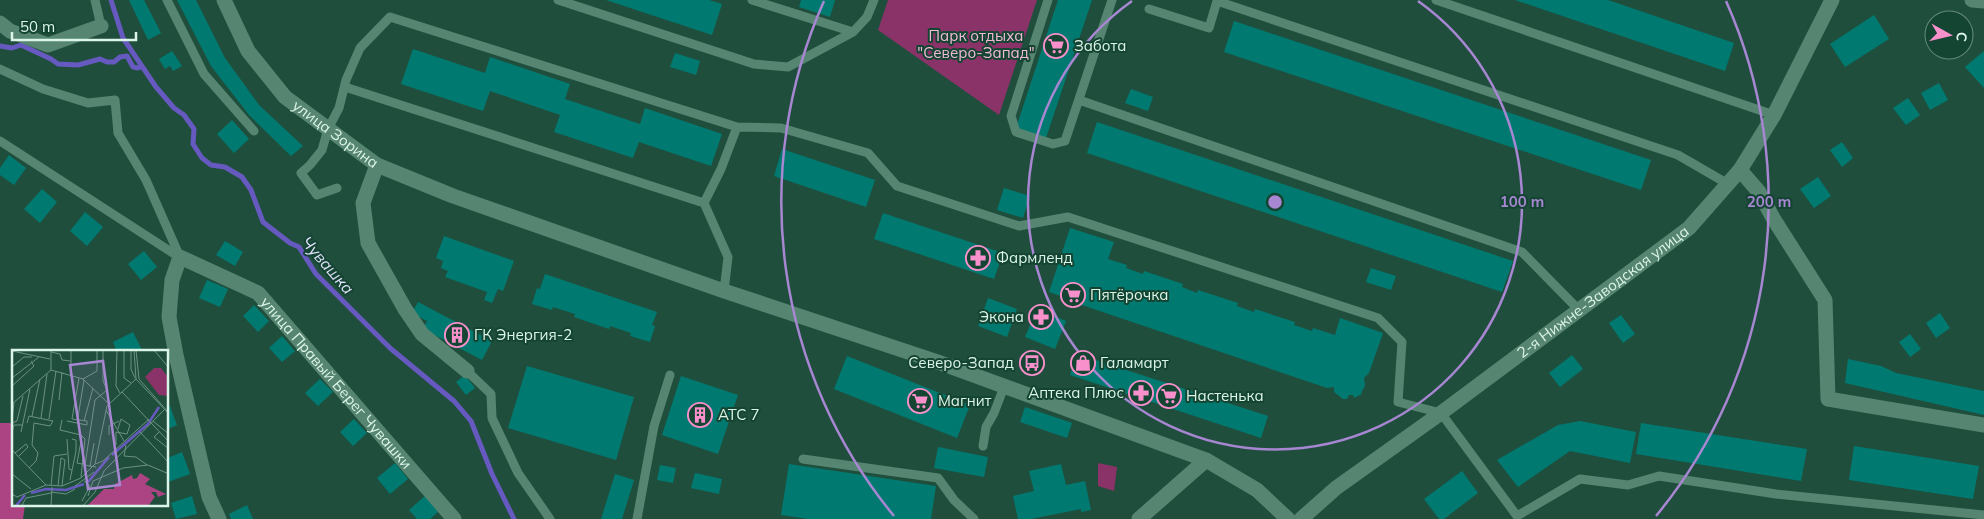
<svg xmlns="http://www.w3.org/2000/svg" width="1984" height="519" font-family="Mulish,sans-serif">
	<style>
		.green { fill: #8a3368 }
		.forest { fill: #ac4484 }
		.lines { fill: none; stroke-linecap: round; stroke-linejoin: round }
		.stream { stroke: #6659bf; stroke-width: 5 }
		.building { fill: #007a71 }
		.lane { stroke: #568571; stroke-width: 9 }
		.street { stroke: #568571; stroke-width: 15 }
		.secondary { stroke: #568571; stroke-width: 15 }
		.ring { fill: none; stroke: #a786d2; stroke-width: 2.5 }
		.labels { text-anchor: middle; stroke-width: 4; stroke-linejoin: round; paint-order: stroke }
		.park-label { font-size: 15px; fill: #f1bad7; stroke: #144432 }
		.poi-label { font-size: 15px; fill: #dcf5e9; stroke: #144432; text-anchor: start }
		.street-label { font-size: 15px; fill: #dcf5e9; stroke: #144432 }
		.water-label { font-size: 16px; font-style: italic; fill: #e0e0fb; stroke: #144432 }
		.inset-river { fill: none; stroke: #6659bf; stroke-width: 2.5 }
		.inset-road { fill: none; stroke: #6b9182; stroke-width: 1 }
		.view { fill: #a786d2; fill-opacity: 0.15; stroke: #a786d2; stroke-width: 2.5 }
		.inset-edge { fill: none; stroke: #dcf5e9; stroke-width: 2.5 }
		.centre { fill: #a786d2; stroke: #144432; stroke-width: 2.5 }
		.ring-label { font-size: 15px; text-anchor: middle; font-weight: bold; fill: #a786d2; stroke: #144432; stroke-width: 4; stroke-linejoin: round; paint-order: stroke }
	</style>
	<rect width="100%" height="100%" fill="#204e3d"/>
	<!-- green -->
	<path class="green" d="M888 0H1037L999 115 878 30Z
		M1098 463 1117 467 1114 491 1098 486Z"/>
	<!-- forest -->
	<path class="forest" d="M0 423H10L14 427V505H25L23 519H0Z"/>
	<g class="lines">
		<!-- stream -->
		<path class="stream" d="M111 0 123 38 156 87 174 108 184 115 194 129 193 144 202 158 211 165 225 167 242 177 251 190 263 222 290 243 299 247 316 274 390 348 454 401 471 421 492 474 514 519
			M0 46 12 48 21 45 51 59 58 64 78 65 100 59 107 62H114L120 57 127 56 133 67 138 68 141 67"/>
	</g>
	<!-- building -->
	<path class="building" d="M129 0H144L161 33 148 40Z
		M177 0H196L225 58 259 105 303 146 291 156 249 115 211 66Z
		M606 0H709L722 4 712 35Z
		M801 0H835L830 17 799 7Z
		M1058 0H1092L1046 138 1016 128Z
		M1515 0H1608L1734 43 1725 71Z
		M1874 15 1889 39 1845 67 1830 44Z
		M1234 21 1651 160 1641 190 1224 52Z
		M413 49 485 73 490 57 570 84 565 99 640 124 645 108 722 134 711 166 639 142 633 158 554 132 560 115 490 91 483 111 401 84Z
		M172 51 182 66 173 71 170 66 165 69 159 59Z
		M1984 51V88L1965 67Z
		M675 53 700 61 696 75 670 67Z
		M1939 83 1948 100 1930 110 1921 93Z
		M1131 89 1153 97 1148 111 1125 103Z
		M1908 98 1920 115 1906 125 1893 108Z
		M232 120 249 139 234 153 217 134Z
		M1097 122 1513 261 1502 292 1087 153Z
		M1842 142 1853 158 1842 167 1830 150Z
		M782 149 875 180 866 207 774 176Z
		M9 155 26 168 14 185 0 175V168Z
		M1818 177 1831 196 1814 208 1800 189Z
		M1004 188 1030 196 1023 218 997 210Z
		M42 189 57 202 40 223 24 209Z
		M85 212 103 227 87 246 70 231Z
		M883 213 1003 253 994 279 874 239Z
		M1070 228 1114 242 1108 259 1127 265 1126 268 1143 274 1144 271 1183 284 1182 287 1197 293 1198 290 1238 303 1237 306 1254 312 1255 309 1295 322 1294 325 1312 331 1313 328 1335 335 1340 318 1383 333 1369 373 1364 378 1365 386 1361 393 1362 394 1354 398 1353 395H1349L1347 399H1343L1334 392V387L1327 388 1076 303V301L1049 292Z
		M444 236 514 261 503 291 498 289 492 303 484 300 487 292 445 277 448 271 441 268 443 261 436 258Z
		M225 241 243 252 235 266 216 255Z
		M144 251 157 267 141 280 128 264Z
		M1371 268 1396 276 1391 290 1366 282Z
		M545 274 657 312 652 325 655 326 650 342 630 336 631 333 610 326 609 329 574 317 575 314 553 307 552 310 532 304 537 288 540 289Z
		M207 280 228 289 220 307 199 298Z
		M988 298 1017 309 1007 337 978 326Z
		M418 302 492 341 482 360 423 329 427 321 412 313Z
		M254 305 269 321 258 332 243 316Z
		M1037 309 1066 321 1055 349 1025 337Z
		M1940 313 1950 328 1936 338 1926 323Z
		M1621 315 1635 334 1623 343 1609 323Z
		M133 332 143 352H117L113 342Z
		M1910 334 1921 349 1910 357 1899 342Z
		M282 336 295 351 282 362 269 348Z
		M1077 354 1268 416 1261 438 1070 375Z
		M1572 355 1583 369 1560 387 1549 373Z
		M847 356 970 405 957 438 834 389Z
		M1848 359 1881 366 1896 373 1984 391V415L1845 383Z
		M527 366 634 397 616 460 508 428Z
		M465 375 475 388 466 395 456 382Z
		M681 376 738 395 718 454 662 435Z
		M320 379 333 392 318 406 305 393Z
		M170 406 177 425 168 429V407Z
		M1025 407 1072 423 1067 438 1020 422Z
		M354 419 367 433 353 446 340 432Z
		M1580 421 1636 432 1630 463 1570 451 1518 487 1497 460 1558 425Z
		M1641 423 1807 449 1801 481 1636 454Z
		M1854 446 1979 466 1973 499 1849 480Z
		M938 447 988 457 984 477 934 468Z
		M182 452 190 474 168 482V458Z
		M395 463 408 479 390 494 377 478Z
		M789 464 936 486 931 519H808L781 515Z
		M1061 464 1066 485 1085 481 1091 510 1081 512V509L1031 519H1018L1013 496 1034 491 1029 471Z
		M660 465 676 468 673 483 657 480Z
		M1462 471 1478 493 1444 519H1439L1424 499Z
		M695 473 722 479 719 494 691 488Z
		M615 474 634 480 622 519H601Z
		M192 496 197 514 176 519 171 503Z
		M425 496 438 512 430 519H417L409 510Z
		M247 505 253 519H231L229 514Z"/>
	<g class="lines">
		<!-- lane -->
		<path class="lane" d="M95 0 101 26
			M167 0 204 74 254 131
			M558 0 754 64 788 67 853 32 867 17 874 0
			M752 0 853 32
			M1048 0 1011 116 1016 132 1053 144 1065 141 1112 0
			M1436 0 1774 115
			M1149 9 1209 28 1217 1 1678 155 1728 184
			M0 69 43 89 88 103 115 100 118 133 146 180 180 257
			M345 87 704 203
			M1079 100 1522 252 1578 309
			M0 141 179 257
			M337 188 317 195 301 173 310 165 322 150 328 129 339 108 346 80 360 48 390 17 737 127 781 128 868 153 897 186 1019 226 1068 217 1378 318 1402 342 1398 402 1441 413 1517 516 1580 479 1628 485 1659 476 1776 494 1984 515
			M724 291 728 257 704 203 721 169 737 127
			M467 371 491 394 492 418 518 473 550 519
			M983 446 986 427 994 413 1004 387
			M803 459 938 478 954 500 974 519
			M637 519 654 426 670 375"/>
		<!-- street -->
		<g class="street">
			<path d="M1972 0 1984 1"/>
			<path d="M0 23 10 31 48 45 101 26"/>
			<path d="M377 165 363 203 368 243 405 309 422 334 467 371"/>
			<path d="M1740 170 1759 192 1773 218 1825 300 1828 399 1984 425"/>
			<path id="s1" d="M219 519 209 497 176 355 169 317 172 280 180 257 258 293 454 519"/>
			<path d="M1139 519 1206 460"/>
		</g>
		<!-- secondary -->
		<g class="secondary">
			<path id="s2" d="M224 0 248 51 285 97 377 165 453 196 724 291 935 361 1206 460 1257 490 1288 519"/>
			<path id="s3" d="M1301 519 1336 488 1441 413 1689 228 1740 170 1774 115 1832 0"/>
		</g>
	</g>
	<!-- distance rings -->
	<g class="ring">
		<path d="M1418 1A247 247 0 1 1 1132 1"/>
		<path d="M894 516A494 494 0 0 1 824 1M1726 1A494 494 0 0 1 1656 516"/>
	</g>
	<!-- icons -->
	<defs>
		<symbol id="supermarket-ring" viewBox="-11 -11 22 22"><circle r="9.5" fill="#144432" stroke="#f890cb" stroke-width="1.5"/><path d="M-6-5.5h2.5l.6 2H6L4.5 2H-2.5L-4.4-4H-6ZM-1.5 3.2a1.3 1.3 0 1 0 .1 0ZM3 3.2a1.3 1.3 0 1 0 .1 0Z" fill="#f890cb"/></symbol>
		<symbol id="pharmacy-ring" viewBox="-11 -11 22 22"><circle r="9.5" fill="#144432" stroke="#f890cb" stroke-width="1.5"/><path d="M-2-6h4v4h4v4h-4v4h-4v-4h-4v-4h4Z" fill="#f890cb"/></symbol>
		<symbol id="building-ring" viewBox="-11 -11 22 22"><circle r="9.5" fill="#144432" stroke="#f890cb" stroke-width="1.5"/><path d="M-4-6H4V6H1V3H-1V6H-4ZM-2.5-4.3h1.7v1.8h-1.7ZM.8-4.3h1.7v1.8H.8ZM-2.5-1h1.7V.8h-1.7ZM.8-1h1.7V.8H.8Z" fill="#f890cb"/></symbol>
		<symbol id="bus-ring" viewBox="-11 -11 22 22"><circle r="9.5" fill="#144432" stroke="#f890cb" stroke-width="1.5"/><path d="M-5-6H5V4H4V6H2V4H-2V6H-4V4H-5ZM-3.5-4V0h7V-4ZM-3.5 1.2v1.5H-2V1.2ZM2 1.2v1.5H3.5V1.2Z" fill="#f890cb"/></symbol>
		<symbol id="shop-ring" viewBox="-11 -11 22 22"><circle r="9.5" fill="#144432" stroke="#f890cb" stroke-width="1.5"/><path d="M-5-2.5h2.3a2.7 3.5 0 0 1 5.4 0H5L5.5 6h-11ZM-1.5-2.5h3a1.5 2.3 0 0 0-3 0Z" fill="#f890cb"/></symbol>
	</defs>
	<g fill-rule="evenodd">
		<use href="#supermarket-ring" x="1042" y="32" width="28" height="28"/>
		<use href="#pharmacy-ring" x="964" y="244" width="28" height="28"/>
		<use href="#supermarket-ring" x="1059" y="281" width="28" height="28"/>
		<use href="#pharmacy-ring" x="1027" y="303" width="28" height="28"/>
		<use href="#building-ring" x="443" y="321" width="28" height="28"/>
		<use href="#bus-ring" x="1018" y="349" width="28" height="28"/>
		<use href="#shop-ring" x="1069" y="349" width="28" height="28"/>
		<use href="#pharmacy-ring" x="1127" y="379" width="28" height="28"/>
		<use href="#supermarket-ring" x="1155" y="382" width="28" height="28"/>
		<use href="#supermarket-ring" x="906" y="387" width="28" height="28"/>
		<use href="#building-ring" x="686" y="401" width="28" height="28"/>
	</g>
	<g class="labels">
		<!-- park labels -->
		<g class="park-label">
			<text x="976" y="41">Парк отдыха<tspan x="976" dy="17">"Северо-Запад"</tspan></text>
		</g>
		<!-- poi labels -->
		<g class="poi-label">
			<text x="1074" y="51">Забота</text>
			<text x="996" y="263">Фармленд</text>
			<text x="1090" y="300">Пятёрочка</text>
			<text x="1024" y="322" text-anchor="end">Экона</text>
			<text x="474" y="340">ГК Энергия-2</text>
			<text x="1014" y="368" text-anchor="end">Северо-Запад</text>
			<text x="1100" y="368">Галамарт</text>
			<text x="1124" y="398" text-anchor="end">Аптека Плюс</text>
			<text x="1186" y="401">Настенька</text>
			<text x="938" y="406">Магнит</text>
			<text x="718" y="420">АТС 7</text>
		</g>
		<!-- street labels -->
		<g class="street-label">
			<text dy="5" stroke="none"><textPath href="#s2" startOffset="178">улица Зорина</textPath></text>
			<text dy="5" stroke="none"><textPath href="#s3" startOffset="378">2-я Нижне-Заводская улица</textPath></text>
			<text dy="5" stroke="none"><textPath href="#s1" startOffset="475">улица Правый Берег Чувашки</textPath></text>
		</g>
		<!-- water labels -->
		<g class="water-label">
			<text transform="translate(328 265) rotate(49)" y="6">Чувашка</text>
		</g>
	</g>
	<!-- overview -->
	<g transform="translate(12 350)">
		<rect width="156" height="156" fill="#204e3d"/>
		<path d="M142 18H149L156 27V46L147 45 133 27Z" fill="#8a3368"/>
		<path d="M128 123 138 129 133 134 154 144 146 147 144 142H139L143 147 136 156 76 155 92 139H102L103 134 120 125 121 129 125 128Z" fill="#ac4484"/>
		<path class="inset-river" d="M100 105 136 74 147 57M76 132 97 107M19 143 34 139 54 140 72 134M3 157 13 145"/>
		<path class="inset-road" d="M105 0 104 36 108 43M112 0V28L119 33M119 0V19L123 28M122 0 124 29 157 64M124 0 127 29 157 63M142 0 157 18M0 1 38 9M39 2 48 4 50 10 59 11M0 17 12 7H20M39 20 71 29 97 54M39 20V0M59 25V0M0 28 27 7M71 29 85 21V0M0 36 22 16 19 11M110 42 157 92M47 50 50 22M0 54 39 20M94 60 112 91M20 66 28 29M66 67 72 30M29 68 35 24M0 69 2 53M37 69 44 21M50 70 48 80 69 85 73 89 69 127M55 71 75 75V71L60 69 67 28M72 71 81 38M141 71 157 84M0 73 5 71 11 46M15 73 17 66 41 71 38 76 22 73 20 95 26 103 24 111 17 118M0 82 2 75H11M9 82 18 39M128 82 157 113M147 82 142 87 157 99M97 85V76L107 71M55 89 57 119 60 120M104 95V82L115 84 118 75 109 69 106 79M114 95 112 106 124 107 135 115M0 100 34 135 50 136 69 128 83 114 95 56 124 29M3 103 14 94 16 97 7 106M70 114 65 113 70 86M83 114 91 111 137 69M78 117 82 93M84 117 73 115 83 50 95 40 91 31V0M0 124 19 139M58 130 64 101V90L60 89M39 136 42 106 55 104M46 136 49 108 53 110 50 136M63 136 82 122M39 142 54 144 63 139M0 144 5 147 34 135M76 146 81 131 111 118 136 115 157 124M70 151 78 136 72 131M9 157 14 148 39 143M39 157 40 137M70 157 83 142 92 121 152 60"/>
		<path class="view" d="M91 11 108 135 76 139 58 15Z"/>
		<rect width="156" height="156" class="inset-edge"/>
	</g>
	<circle cx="1275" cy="202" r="8" class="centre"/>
	<g class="ring-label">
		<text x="1522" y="207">100 m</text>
		<text x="1769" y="207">200 m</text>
	</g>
	<!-- north arrow -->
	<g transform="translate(1949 35) rotate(98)"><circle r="24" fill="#144432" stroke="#648b7b"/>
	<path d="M0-4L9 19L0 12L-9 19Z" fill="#f890cb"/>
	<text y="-8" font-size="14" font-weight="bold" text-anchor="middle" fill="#dcf5e9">С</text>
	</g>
	<!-- scale -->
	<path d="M12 32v8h124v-8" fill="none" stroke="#dcf5e9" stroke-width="2.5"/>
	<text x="20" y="32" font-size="15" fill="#dcf5e9" stroke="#144432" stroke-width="4" paint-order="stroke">50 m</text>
</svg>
